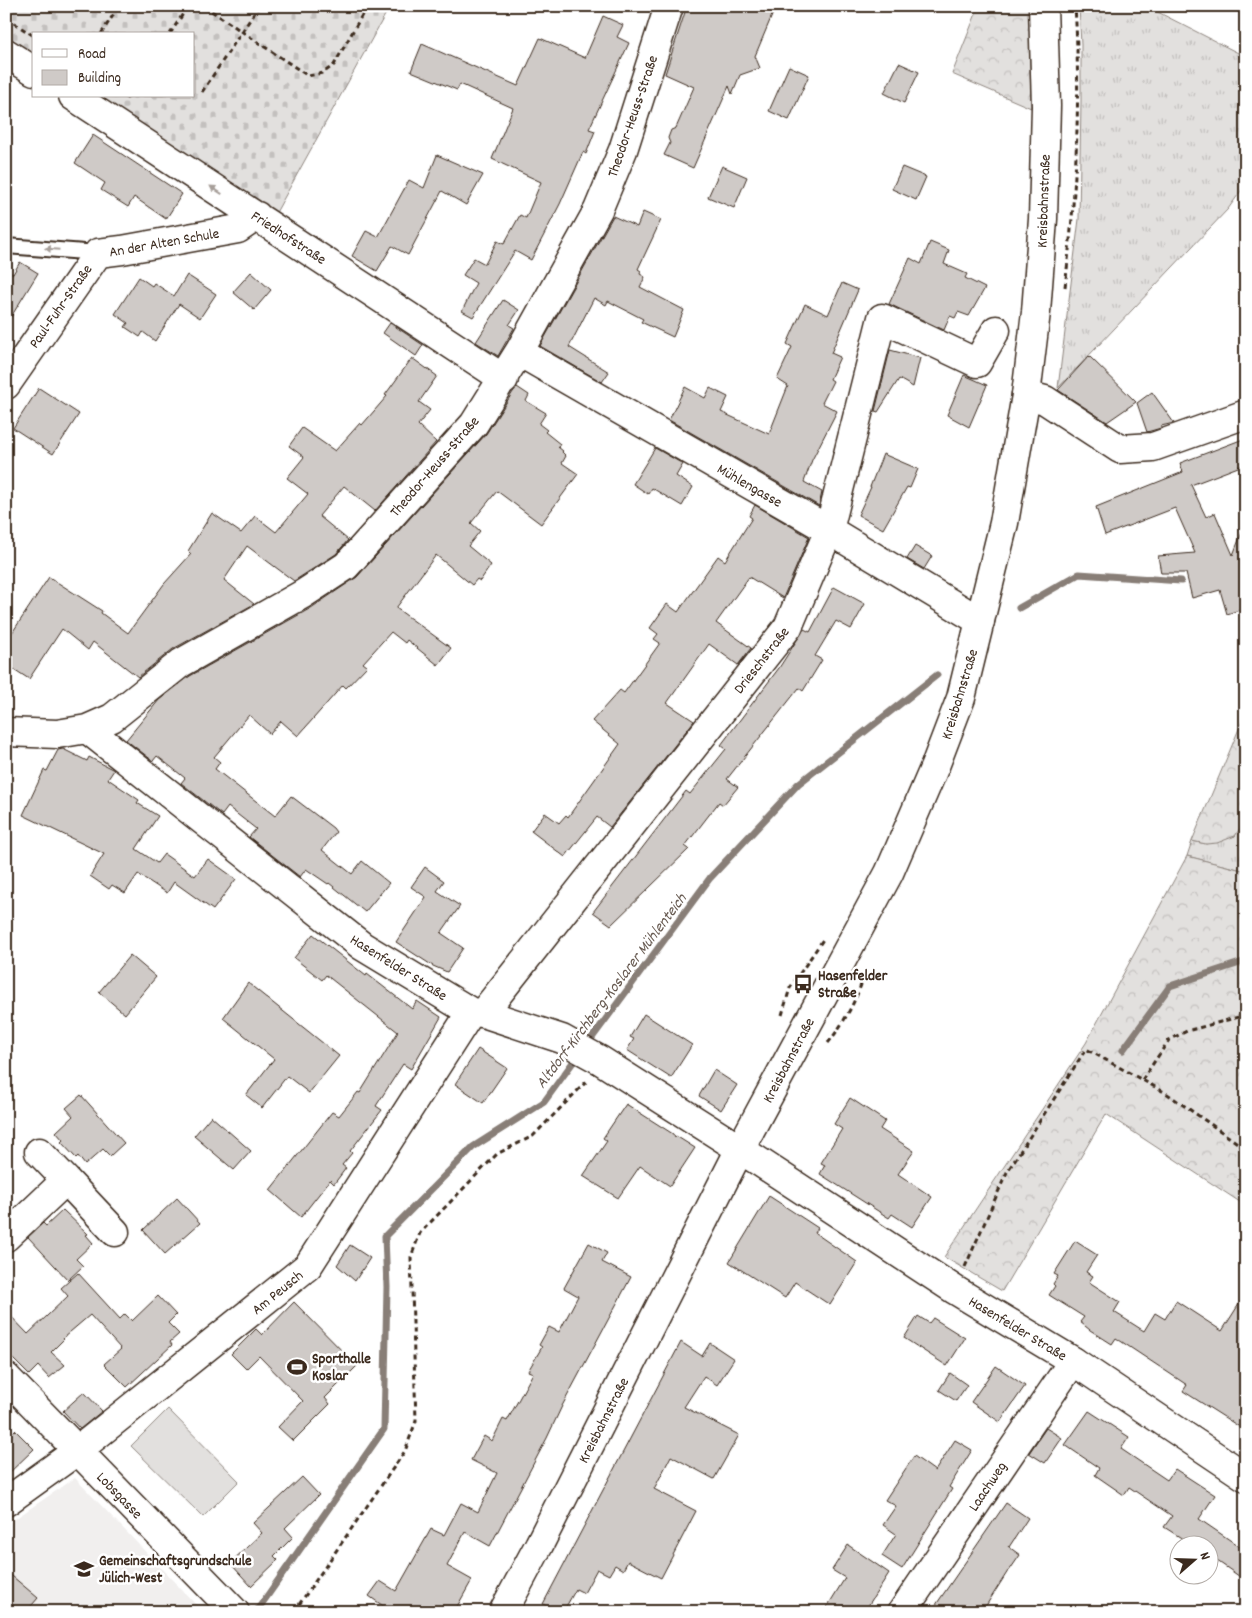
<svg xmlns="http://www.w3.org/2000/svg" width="1252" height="1618" font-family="Dekko,sans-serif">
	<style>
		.built { fill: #f1efee }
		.grass { fill: url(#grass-tufts); stroke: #8e857e }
		.forest { fill: url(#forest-crowns); stroke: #8e857e }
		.cemetery { fill: url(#cemetery-stones); stroke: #8e857e }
		.pitch { fill: #e2e0de; stroke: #8e857e }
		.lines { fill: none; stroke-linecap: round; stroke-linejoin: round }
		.stream { stroke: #887e77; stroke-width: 7 }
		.building { fill: #cfcac7; stroke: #3b2a1e }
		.service-casing { stroke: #3b2a1e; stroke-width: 18 }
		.minor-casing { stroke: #3b2a1e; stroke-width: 31 }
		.tertiary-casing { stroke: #3b2a1e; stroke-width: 31 }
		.path { stroke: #3b2a1e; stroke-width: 3; stroke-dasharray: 5 4; stroke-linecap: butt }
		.service { stroke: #fff; stroke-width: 14 }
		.minor { stroke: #fff; stroke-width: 28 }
		.tertiary { stroke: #fff; stroke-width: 28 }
		.oneway { fill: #a79f9a }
		.labels { text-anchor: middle; stroke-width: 5; stroke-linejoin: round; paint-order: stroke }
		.street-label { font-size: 15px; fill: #3b2a1e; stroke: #fff }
		.poi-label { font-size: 15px; font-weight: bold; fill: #3b2a1e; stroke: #fff; text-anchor: start }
		.water-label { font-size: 16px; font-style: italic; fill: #685b52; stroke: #fff }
	</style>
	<defs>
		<pattern id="grass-tufts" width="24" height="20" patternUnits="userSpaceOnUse" patternTransform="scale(1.25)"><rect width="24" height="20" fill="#e2e0de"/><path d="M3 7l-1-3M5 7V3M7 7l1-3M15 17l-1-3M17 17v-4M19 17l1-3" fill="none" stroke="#c3c0be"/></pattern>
		<pattern id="forest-crowns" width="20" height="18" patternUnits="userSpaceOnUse" patternTransform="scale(1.25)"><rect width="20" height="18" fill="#e2e0de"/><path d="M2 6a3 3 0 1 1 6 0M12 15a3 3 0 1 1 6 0" fill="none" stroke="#c3c0be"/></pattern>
		<pattern id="cemetery-stones" width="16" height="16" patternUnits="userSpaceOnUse" patternTransform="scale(1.25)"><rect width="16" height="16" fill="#e2e0de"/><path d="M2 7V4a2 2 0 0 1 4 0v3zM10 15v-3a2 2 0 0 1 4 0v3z" fill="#c3c0be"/></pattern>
	</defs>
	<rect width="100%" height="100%" fill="#fff"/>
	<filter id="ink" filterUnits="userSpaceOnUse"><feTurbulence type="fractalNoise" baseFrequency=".02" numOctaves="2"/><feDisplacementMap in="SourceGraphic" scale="10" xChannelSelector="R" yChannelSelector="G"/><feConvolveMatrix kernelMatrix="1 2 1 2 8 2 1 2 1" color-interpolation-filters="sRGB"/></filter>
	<g filter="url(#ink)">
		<!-- built -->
		<path class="built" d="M75 1478 203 1612H6V1525Z"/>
		<!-- grass -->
		<path class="grass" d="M1079 6H1146L1246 57V184L1228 209 1058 388 1079 219 1081 101V45Z
			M1246 819V871L1187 856 1192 841 1206 844 1235 836Z"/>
		<!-- forest -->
		<path class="forest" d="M979 6H1029L1031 108 952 74Z
			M1246 712V819L1235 836 1217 843 1206 844 1192 841Z
			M1187 856 1246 871V1206L1106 1114 1002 1291 944 1257 1086 1043Z"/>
		<!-- cemetery -->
		<path class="cemetery" d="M6 6H390L273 218 84 96H194V34H34V64L6 46Z"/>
		<!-- pitch -->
		<path class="pitch" d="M168 1409 239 1481 203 1517 131 1446Z"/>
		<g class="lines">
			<!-- stream -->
			<path class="stream" d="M1019 608 1079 574 1181 581
				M586 1046 710 878 798 784 937 675
				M1123 1050 1170 986 1246 961
				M256 1612 384 1429 387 1287 385 1236 473 1147 544 1102 579 1054"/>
		</g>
		<!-- building -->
		<path class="building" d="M687 6H776L755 56 760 68 740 75 732 94 729 86 693 168 664 155 670 143 668 138 671 130 676 128 694 87 665 74Z
			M603 16 623 25 617 37 629 43 589 129 595 131 586 154 583 152 560 204 531 260 515 251 473 317 462 311 476 283 463 275 474 258 485 264 497 241 504 244 520 215 526 218 541 182 492 159 513 108 460 84 457 90 411 71 422 44 518 86 540 38 585 58Z
			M899 63 919 72 904 103 884 93Z
			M789 66 809 75 789 120 769 111Z
			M93 135 182 194 166 219 134 197 128 207 101 190 105 183 75 163Z
			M437 155 483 175 466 205 442 191 408 255 392 246 377 271 352 256 366 231 378 237 409 180 424 188Z
			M722 166 747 177 734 208 708 197Z
			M902 167 926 177 916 200 892 189Z
			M643 212 661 220 638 269 641 271 640 274 645 277 640 287 684 310 673 337 641 322 643 319 608 301 606 305 594 298 569 347 609 372 602 382 540 346 613 216 637 227Z
			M930 242 949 250 944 264 967 274 965 278 985 288 969 316 958 312 955 318 950 316 944 330 889 304 910 258 921 264Z
			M20 262 38 273 6 325V270L13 274Z
			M251 272 271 290 254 310 233 292Z
			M187 275 216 294 200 318 179 304 155 341 143 332 140 337 125 327 128 323 115 314 139 277 152 286 154 283 174 296Z
			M842 283 858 290 831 353 840 357 830 379 833 381 822 403 837 411 812 460 804 482 822 492 819 506 669 420 685 387 705 398 710 388 728 397 721 412 769 434 788 386 777 379 792 347 787 344 805 304 828 315Z
			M503 300 519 310 509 325 514 328 498 356 476 342Z
			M390 323 423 345 416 356 383 333Z
			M890 350 920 358 913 387 899 379 878 412 875 411Z
			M1089 356 1136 402 1107 422 1058 390Z
			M412 358 437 376 419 402 430 410 418 425 436 442 375 511 344 486 319 516 348 540 336 554 294 581 247 546 224 580 254 604 173 649 138 677 93 642 88 650 62 629 29 679 6 664V642L49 577 102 611 101 613 128 633 164 584 191 554 188 551 212 513 241 533 255 516 276 532 308 494 287 478 304 457 289 446 302 428 335 451 360 423 362 425 387 396 385 395Z
			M964 375 987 385 969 427 947 415Z
			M517 387 529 395 526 401 546 413 539 424 547 430 545 432 560 444 558 447 563 451 562 452 566 456 562 463 578 474 541 524 497 491 471 523 480 531 468 546 491 565 480 581 477 579 472 585 436 555 396 608 451 648 438 665 407 640 405 643 391 632 363 663 367 666 346 688 343 685 298 736 281 721 270 734 249 715 214 757 220 762 215 769 275 816 291 796 333 828 336 832 322 850 352 874 362 861 389 883 365 912 329 883 328 884 306 869 300 877 249 837 256 829 228 807 222 815 181 783 185 778 157 756 153 761 126 740 159 700 190 676 311 608 357 577 486 434 513 392Z
			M39 388 79 414 53 454 13 428Z
			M1152 392 1174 423 1161 426V428L1147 432 1137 403Z
			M1246 438V464L1191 485 1206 517 1215 513 1233 555 1244 527H1246V608L1227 614 1220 590 1192 598 1186 573H1161L1158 556 1195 553 1175 508 1105 535 1096 507 1183 472 1180 463Z
			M655 448 683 464 676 476 693 487 682 506 652 488 648 494 633 484Z
			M883 454 918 469 910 488 907 487 883 529 858 515 871 487H870Z
			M755 505 809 537 783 598 749 577 716 623 751 648 738 665 709 644 667 703 694 721 610 827 597 817 565 857 531 831 545 813 559 823 566 815 568 817 620 744 592 721 620 690 624 693 660 643 654 639 658 634 650 628 667 604 678 612 718 556 725 561 752 518 749 516Z
			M915 546 932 556 924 569 907 559Z
			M834 587 865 604 851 629 836 621 815 656 822 660 803 691 799 688 727 779 738 787 723 805 719 802 685 846 689 849 611 925 593 912 686 791 690 794 726 749 721 745 779 668 804 629 810 632Z
			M63 749 87 761 89 757 114 770 108 779 139 800 137 803 158 816 136 849 157 863 164 854 195 876 208 859 236 879 213 910 174 882 167 893 138 874 125 893 112 885 109 889 90 876 104 854 23 815 44 770 47 771 58 750Z
			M425 867 444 881 437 891 460 906 441 933 463 948 447 972 433 966 396 942 426 897 411 887Z
			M313 934 366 976 367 974 412 1009 417 1001 441 1017 411 1069 403 1064 376 1106 382 1110 350 1151 352 1153 342 1165 346 1168 334 1184 330 1180 301 1217 270 1190 332 1112 339 1116 358 1092 360 1093 398 1032 326 975 322 980 294 958Z
			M130 955 156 977 125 1014 99 992Z
			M248 983 339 1056 309 1093 287 1076 262 1108 246 1095 274 1059 223 1018Z
			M644 1014 692 1045 671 1078 627 1050 634 1039 630 1037Z
			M478 1049 507 1068 483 1103 455 1084Z
			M714 1070 737 1085 721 1110 699 1096Z
			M81 1095 124 1143 110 1156 103 1149 85 1165 78 1156 76 1158 61 1142 63 1140 56 1132 73 1116 66 1108Z
			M850 1098 885 1121 880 1129 914 1151 898 1174 932 1197 912 1227 892 1214 889 1218 820 1174 825 1165 821 1163 842 1129 834 1124Z
			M626 1104 673 1134 675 1138 676 1136 695 1148 670 1186 640 1166 618 1198 583 1176 607 1141 603 1138Z
			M211 1116 251 1151 234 1170 194 1136Z
			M769 1196 818 1228 815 1233 857 1262 830 1305 795 1282 785 1298 729 1262Z
			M177 1198 200 1223 165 1254 143 1230Z
			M63 1210 88 1234 86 1235 93 1243 76 1259 83 1266 68 1280 28 1237 43 1223 46 1226Z
			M1075 1241 1097 1255 1086 1272 1093 1276 1089 1282 1120 1302 1114 1312 1144 1331 1155 1313 1165 1319 1176 1301 1222 1331 1246 1293V1431L1183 1391 1187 1385 1116 1338 1112 1344 1090 1330 1080 1322 1084 1317 1049 1295 1055 1286 1053 1284 1058 1276 1054 1274Z
			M589 1243 607 1253 602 1262 631 1277 562 1406 547 1438 490 1546 465 1532 447 1566 472 1580 454 1612H384L386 1608 369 1596 380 1581 396 1591 431 1529 444 1535 461 1503 478 1512 497 1473 471 1460 484 1436 492 1441 503 1419 507 1421 533 1373 528 1371 542 1347 539 1345 549 1327 559 1332 578 1296 564 1288Z
			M350 1245 370 1258 355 1281 337 1265Z
			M78 1273 120 1319 125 1314 132 1321 158 1296 176 1315 168 1323 179 1334 170 1342 172 1345 127 1387 104 1364 121 1349 90 1315 63 1338 64 1339 51 1352 65 1365 49 1378 38 1366 29 1375 6 1352V1311L28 1334 68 1296 61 1288Z
			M294 1302 357 1366 325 1398 330 1404 293 1441 278 1427 303 1401 259 1356 246 1369 231 1354 256 1329 262 1335Z
			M918 1316 929 1323 933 1318 965 1338 947 1366 904 1338Z
			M681 1342 702 1356 710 1343 734 1359 717 1385 704 1376 684 1407 739 1435 714 1479 671 1456 654 1489 696 1511 661 1578 628 1561 623 1570 615 1565 609 1575 597 1569 584 1593 576 1589 563 1612H557L543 1604Z
			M996 1366 1025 1386 1000 1422 971 1402Z
			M950 1373 967 1385 956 1401 939 1390Z
			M84 1392 102 1411 80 1429 63 1411Z
			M1089 1411 1129 1437 1121 1449 1167 1480 1175 1469 1215 1495 1199 1519 1246 1551V1581L1210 1556V1546H1194L1164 1527 1172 1516 1129 1487 1124 1495 1095 1475 1099 1468 1065 1445Z
			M1046 1428 1062 1438 1045 1463 1029 1453Z
			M15 1430 34 1449 6 1476V1438Z
			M955 1440 972 1450 949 1487 952 1489 902 1569 882 1556 896 1534 883 1525 896 1506 885 1500 914 1456 935 1471Z
			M302 1477 319 1495 285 1528 293 1537 274 1556 278 1560 251 1586 230 1563 262 1533 253 1523Z
			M1006 1503 1028 1518 1009 1547 1020 1555 1009 1571H1008L982 1612H931Z
			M848 1545 889 1573 864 1612H824L845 1578 832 1570Z
			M6 1571 38 1598 26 1612H6Z"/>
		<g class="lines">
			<defs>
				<path id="service" d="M6 246 98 253"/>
				<path id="minor" d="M6 53 34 71
					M73 96 504 379
					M519 352 829 530 980 621
					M6 385 98 253 122 250 238 229 257 216
					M1026 395 1045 400 1120 449 1153 447 1246 414
					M87 729 362 946 471 1012 483 1013 562 1039 600 1060 740 1149
					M6 732 57 734 87 729 112 718 181 663 303 594 346 566 474 424 519 352 598 210 623 150 669 6
					M483 1013 788 627 829 530 882 318 977 363 996 330
					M39 1152 66 1180
					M6 1237 66 1180 115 1232
					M6 1377 235 1612
					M6 1502 77 1451 308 1266 471 1012
					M902 1612 1073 1361"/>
				<path id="tertiary" d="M740 1149 955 1290 1073 1361 1246 1477
					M503 1612 539 1545 740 1149 889 873 935 766 961 698 1004 523 1026 395 1036 312 1043 219 1046 106 1043 6"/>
			</defs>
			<!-- service casing -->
			<use href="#service" class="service-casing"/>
			<!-- minor casing -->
			<use href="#minor" class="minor-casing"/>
			<!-- tertiary casing -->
			<use href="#tertiary" class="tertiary-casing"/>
			<!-- path -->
			<path class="path" d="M204 6 308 76 323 73 334 65 367 6
				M6 18 34 36
				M101 34 119 6
				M170 34 188 6
				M202 92 259 6
				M124 96 127 98 129 96
				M1065 287C1076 194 1081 100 1075 6
				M782 1015 790 988 824 938
				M828 1043C844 1023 856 1001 864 976
				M1142 1080 1169 1040 1187 1031 1246 1015
				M965 1267 1007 1172 1086 1049 1166 1093 1246 1149
				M294 1612 405 1451 416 1421 411 1257 420 1233 497 1154 533 1136 587 1081"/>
			<!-- service -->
			<use href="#service" class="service"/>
			<!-- minor -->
			<use href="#minor" class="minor"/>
			<!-- tertiary -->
			<use href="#tertiary" class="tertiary"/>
		</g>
		<!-- one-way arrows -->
		<defs><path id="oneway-solid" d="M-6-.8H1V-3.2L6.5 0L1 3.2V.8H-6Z" transform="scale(1.25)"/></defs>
		<g class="oneway">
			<use href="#oneway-solid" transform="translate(216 190) rotate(-147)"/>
			<use href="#oneway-solid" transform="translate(52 249) rotate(-175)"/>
		</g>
	</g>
	<!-- icons -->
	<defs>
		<symbol id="bus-bare" viewBox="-9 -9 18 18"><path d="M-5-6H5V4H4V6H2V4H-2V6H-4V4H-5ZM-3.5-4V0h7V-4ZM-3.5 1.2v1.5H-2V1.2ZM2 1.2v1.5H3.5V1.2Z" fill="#3b2a1e" stroke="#fff" stroke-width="2.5" paint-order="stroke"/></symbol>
		<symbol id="stadium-bare" viewBox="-9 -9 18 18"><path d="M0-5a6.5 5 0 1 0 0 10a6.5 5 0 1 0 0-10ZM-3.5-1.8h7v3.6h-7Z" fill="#3b2a1e" stroke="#fff" stroke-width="2.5" paint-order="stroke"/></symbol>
		<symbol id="school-bare" viewBox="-9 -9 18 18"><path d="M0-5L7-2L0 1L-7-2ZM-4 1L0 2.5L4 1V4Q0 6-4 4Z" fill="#3b2a1e" stroke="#fff" stroke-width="2.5" paint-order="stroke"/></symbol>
	</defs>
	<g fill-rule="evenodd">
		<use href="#bus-bare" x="789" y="970" width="28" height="28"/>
		<use href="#stadium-bare" x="283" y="1353" width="28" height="28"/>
		<use href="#school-bare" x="70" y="1555" width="28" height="28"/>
	</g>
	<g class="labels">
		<!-- street labels -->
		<g class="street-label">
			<text transform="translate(632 116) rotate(-71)" y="5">Theodor-Heuss-Straße</text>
			<text transform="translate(1043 201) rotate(-88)" y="5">Kreisbahnstraße</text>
			<text transform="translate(289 237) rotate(33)" y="5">Friedhofstraße</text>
			<text transform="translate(164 242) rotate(-10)" y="5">An der Alten Schule</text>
			<text transform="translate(60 306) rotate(-55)" y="5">Paul-Fuhr-Straße</text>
			<text transform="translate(434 466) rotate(-49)" y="5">Theodor-Heuss-Straße</text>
			<text transform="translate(750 485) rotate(30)" y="5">Mühlengasse</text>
			<text transform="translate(761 660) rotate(-52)" y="5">Drieschstraße</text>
			<text transform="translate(959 694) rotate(-73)" y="5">Kreisbahnstraße</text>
			<text transform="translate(399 967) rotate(32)" y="5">Hasenfelder Straße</text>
			<text transform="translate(788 1060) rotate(-62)" y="5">Kreisbahnstraße</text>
			<text transform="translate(277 1292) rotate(-39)" y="5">Am Peusch</text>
			<text transform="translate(1018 1328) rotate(31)" y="5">Hasenfelder Straße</text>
			<text transform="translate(603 1420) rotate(-63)" y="5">Kreisbahnstraße</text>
			<text transform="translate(987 1486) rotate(-56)" y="5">Laachweg</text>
			<text transform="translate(120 1495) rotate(46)" y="5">Lobsgasse</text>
		</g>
		<!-- poi labels -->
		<g class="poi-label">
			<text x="818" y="980">Hasenfelder<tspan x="818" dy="17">Straße</tspan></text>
			<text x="312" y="1363">Sporthalle<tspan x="312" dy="17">Koslar</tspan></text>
			<text x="99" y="1565">Gemeinschaftsgrundschule<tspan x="99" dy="17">Jülich-West</tspan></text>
		</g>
		<!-- water labels -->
		<g class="water-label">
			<text transform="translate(610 990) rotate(-53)" y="6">Altdorf-Kirchberg-Koslarer Mühlenteich</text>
		</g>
	</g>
	<!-- margin -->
	<rect width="1252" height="1618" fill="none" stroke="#fff" stroke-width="25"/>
	<rect x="12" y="12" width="1227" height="1593" fill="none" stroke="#3b2a1e" stroke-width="2" filter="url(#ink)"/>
	<!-- legend -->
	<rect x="32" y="32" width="162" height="65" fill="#ffffff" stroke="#b1aaa5"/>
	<rect x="42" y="49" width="25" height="8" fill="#ffffff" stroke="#b1aaa5"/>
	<text x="78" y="58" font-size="15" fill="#3b2a1e">Road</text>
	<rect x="42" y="70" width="25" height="15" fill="#cfcac7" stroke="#b1aaa5"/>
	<text x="78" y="82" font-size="15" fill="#3b2a1e">Building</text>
	<!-- north arrow -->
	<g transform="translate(1194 1560) rotate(70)"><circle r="24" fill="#ffffff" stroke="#b1aaa5"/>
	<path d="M0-4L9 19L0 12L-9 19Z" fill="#3b2a1e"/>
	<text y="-8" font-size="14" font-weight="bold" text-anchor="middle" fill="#3b2a1e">N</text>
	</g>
</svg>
